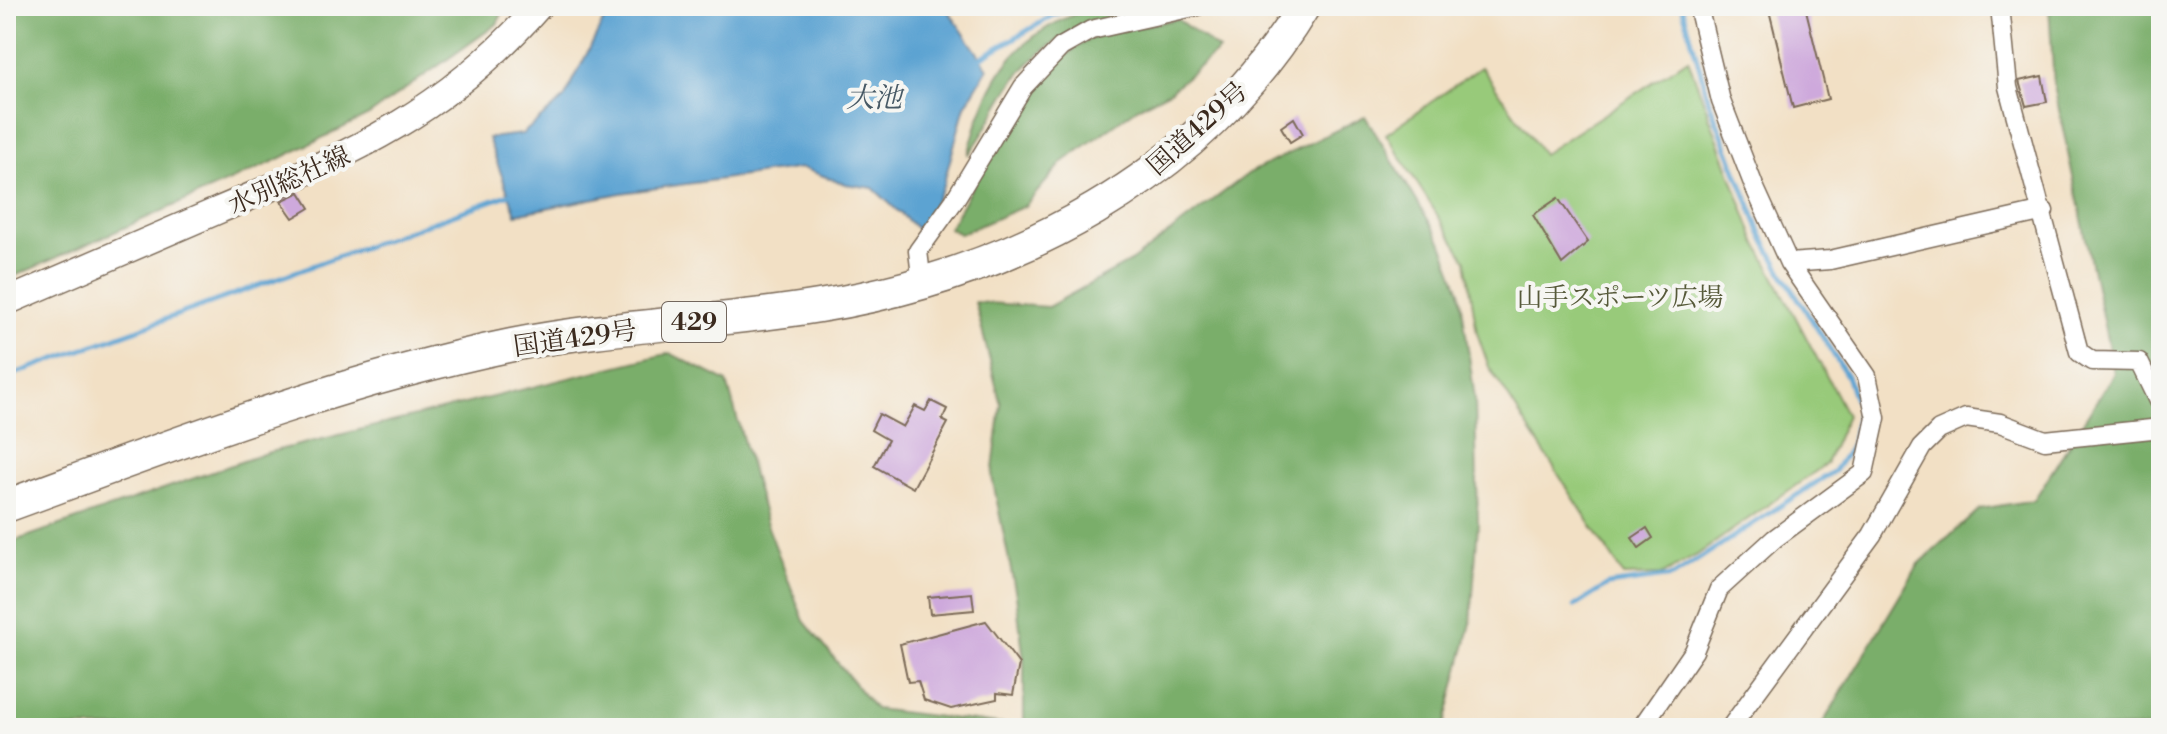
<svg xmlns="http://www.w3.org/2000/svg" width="2167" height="734" font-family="'Libre Bodoni','Noto Serif JP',serif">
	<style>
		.green { fill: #98ca7a; stroke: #6a7a4c; stroke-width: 2 }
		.forest { fill: #7aae6a; stroke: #5a6c44; stroke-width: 2 }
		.water { fill: #5ca3d2; stroke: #4c6678; stroke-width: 2 }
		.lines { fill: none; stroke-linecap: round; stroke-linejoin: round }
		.stream { stroke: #5ca3d2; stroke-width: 5 }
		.building { fill: #cea9dc }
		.street-casing { stroke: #7b6a58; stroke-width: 21 }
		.secondary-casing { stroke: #7b6a58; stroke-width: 29 }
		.highway-casing { stroke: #7b6a58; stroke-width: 35 }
		.street { stroke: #fff; stroke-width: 18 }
		.secondary { stroke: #fff; stroke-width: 26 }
		.highway { stroke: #fff; stroke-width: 32 }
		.labels { text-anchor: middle; stroke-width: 8; stroke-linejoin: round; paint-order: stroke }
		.shield { fill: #f6f6f2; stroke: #73675e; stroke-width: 2 }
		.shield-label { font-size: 24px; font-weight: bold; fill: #3b2a1e }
		.street-label { font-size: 26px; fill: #3b2a1e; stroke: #f6f6f2 }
		.park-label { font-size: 26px; fill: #575a3a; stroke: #f6f6f2 }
		.water-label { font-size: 28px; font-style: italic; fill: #485a66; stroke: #f6f6f2 }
	</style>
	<rect width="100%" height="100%" fill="#f6f6f2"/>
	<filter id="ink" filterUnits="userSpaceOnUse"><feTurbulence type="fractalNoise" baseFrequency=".0125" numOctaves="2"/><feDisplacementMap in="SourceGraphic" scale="16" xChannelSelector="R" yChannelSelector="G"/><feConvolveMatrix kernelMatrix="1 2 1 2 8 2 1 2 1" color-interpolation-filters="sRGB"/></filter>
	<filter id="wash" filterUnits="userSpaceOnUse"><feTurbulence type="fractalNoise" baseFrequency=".006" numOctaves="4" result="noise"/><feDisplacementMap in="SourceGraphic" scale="32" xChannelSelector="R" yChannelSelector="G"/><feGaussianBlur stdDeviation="1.8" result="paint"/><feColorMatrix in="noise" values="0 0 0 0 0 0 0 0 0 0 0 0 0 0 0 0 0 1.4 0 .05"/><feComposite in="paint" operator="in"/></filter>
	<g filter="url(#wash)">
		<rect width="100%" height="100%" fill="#f2e0c5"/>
		<!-- green -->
		<path class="green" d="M1688 59 1755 240 1847 415 1826 464 1697 555 1661 575 1624 576 1489 367 1477 333 1466 260 1386 134 1481 67 1543 154Z"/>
		<!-- forest -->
		<path class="forest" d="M6 6H506L497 24 369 115 275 161 6 280Z
			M1100 6H1164C1110 15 1058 29 1021 72 999 97 989 130 968 155 988 75 1018 28 1100 6Z
			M2049 6H2161V728H1820L1919 564 1980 509 2034 500 2114 373 2054 86Z
			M1177 19 1219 50 1170 91 1137 108 1063 162 1025 206 960 234 949 228C981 172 1034 64 1093 38 1118 28 1151 25 1177 19Z
			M1365 116 1441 241 1460 291 1475 399 1478 523 1471 623 1444 728H6V544L266 453 670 353 727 382 766 522 804 621 875 709 1024 727V661L1016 595 992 477 1001 405 975 302 1048 307 1132 261 1249 173Z"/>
		<!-- water -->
		<path class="water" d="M611 6H945L988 68 965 106 943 186 929 214 917 229 873 188 845 184 802 168 621 193 516 214 488 138 522 134 564 99Z"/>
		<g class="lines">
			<!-- stream -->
			<path class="stream" d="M977 60 1054 15 1078 6
				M6 377 513 193
				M1575 606 1608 585 1673 576 1834 471 1852 444 1858 408 1847 376 1784 276 1761 234 1710 104 1682 6"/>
		</g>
		<g id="blocks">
			<!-- building -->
			<path class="building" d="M1768 6H1805L1828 99 1793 108Z
				M2042 76 2047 102 2026 106 2019 81Z
				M1294 118 1303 134 1290 142 1281 127Z
				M300 192 310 208 293 218 281 201Z
				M1558 198 1588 242 1562 264 1533 215Z
				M931 401 947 409 942 420 948 423 913 488 874 466 888 440 871 430 879 414 903 427 915 406 925 411Z
				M1647 528 1653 538 1639 548 1632 538Z
				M972 593 974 610 930 614 928 597Z
				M986 621 1019 664 1013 695 997 693V699L951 709 924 700 918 681 908 682 900 644Z"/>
		</g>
	</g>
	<g filter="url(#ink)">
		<use href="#blocks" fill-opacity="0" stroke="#7b6a58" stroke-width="2"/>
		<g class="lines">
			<defs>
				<path id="street" d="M2000 6 2008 87 2079 352 2092 361 2139 362 2161 407
					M1789 263 1830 260 2044 211
					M922 284 918 251 954 201 1023 87 1061 47 1091 30 1198 6
					M1641 728 1694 651 1719 589 1774 539 1864 473 1876 418 1867 376 1789 263 1754 186 1721 101 1698 6
					M1730 728 1872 535 1922 447 1939 430 1966 418 2000 423 2045 440 2161 428"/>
				<path id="secondary" d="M6 302C77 271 148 241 219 210 349 154 443 116 539 6"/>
				<path id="highway" d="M6 506C173 445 337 381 512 345 613 325 717 323 819 306 1012 275 1200 178 1304 6"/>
			</defs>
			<!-- street casing -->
			<use href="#street" class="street-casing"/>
			<!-- secondary casing -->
			<use href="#secondary" class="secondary-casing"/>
			<!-- highway casing -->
			<use href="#highway" class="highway-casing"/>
			<!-- street -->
			<use href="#street" class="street"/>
			<!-- secondary -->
			<use href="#secondary" class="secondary"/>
			<!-- highway -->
			<use href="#highway" class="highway"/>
		</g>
	</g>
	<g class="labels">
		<!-- shield labels -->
		<rect class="shield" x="662" y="302" width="64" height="40" rx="6"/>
		<g class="shield-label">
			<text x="694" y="330">429</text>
		</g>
		<!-- street labels -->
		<g class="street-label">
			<text transform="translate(1197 128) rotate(-42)" y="9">国道429号</text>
			<text transform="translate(289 180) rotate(-24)" y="9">水別総社線</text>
			<text transform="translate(575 338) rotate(-8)" y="9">国道429号</text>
		</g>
		<!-- park labels -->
		<g class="park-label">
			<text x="1620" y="306">山手スポーツ広場</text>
		</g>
		<!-- water labels -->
		<g class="water-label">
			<text x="874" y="107">大池</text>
		</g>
	</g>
	<!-- margin -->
	<rect width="2167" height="734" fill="none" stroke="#f6f6f2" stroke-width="32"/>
</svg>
